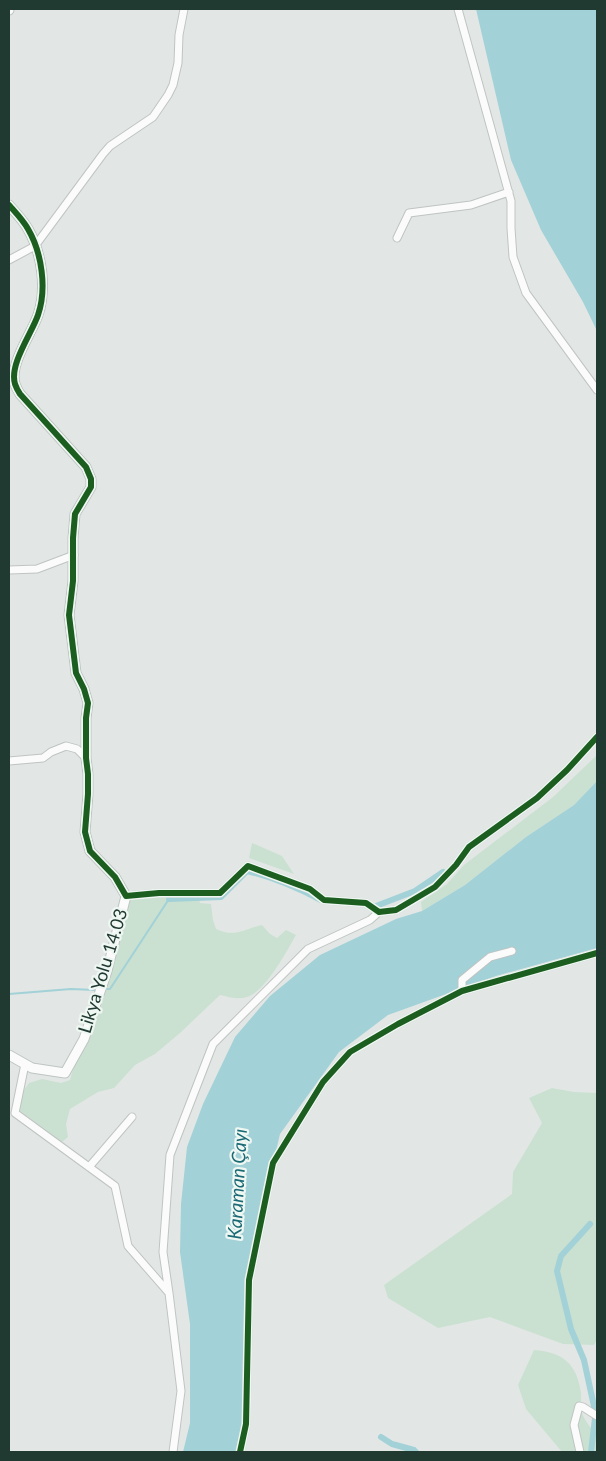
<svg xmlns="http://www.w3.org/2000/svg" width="606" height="1461" font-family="Lato,sans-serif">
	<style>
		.green { fill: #cae1d1 }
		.water { fill: #a2d1d7 }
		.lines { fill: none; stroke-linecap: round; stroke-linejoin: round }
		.stream { stroke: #a2d1d7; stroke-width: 2 }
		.canal { stroke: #a2d1d7; stroke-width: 6 }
		.street-casing { stroke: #bfc4c2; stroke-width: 9 }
		.secondary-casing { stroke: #bec5c2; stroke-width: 11 }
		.street { stroke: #fbfbfb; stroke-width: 7 }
		.secondary { stroke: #fbfbfb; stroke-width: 9 }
		.cycleway-casing { stroke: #eff7f3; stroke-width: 9 }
		.cycleway { stroke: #1b5e20; stroke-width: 6 }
		.labels { text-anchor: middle; stroke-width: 4.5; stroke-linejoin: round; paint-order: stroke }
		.street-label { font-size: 18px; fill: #203a32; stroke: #eff7f3 }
		.water-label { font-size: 19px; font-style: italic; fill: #1a6a76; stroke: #eff7f3 }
	</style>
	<rect width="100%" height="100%" fill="#e2e7e5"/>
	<!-- green -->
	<path class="green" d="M597 755V781L574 805 526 837 465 885 422 911 421 902 447 884 464 865 553 797Z
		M252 843 282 856 294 874 249 858Z
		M198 895 200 903 211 904 213 920 216 929C235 938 244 929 262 925L270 934 277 938 286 930 296 935C287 951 265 992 247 997 238 1000 229 997 220 995L180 1033 155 1054 135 1065 114 1088 98 1092 70 1109 66 1124 68 1137 62 1142 19 1110 21 1094 29 1083 42 1079 61 1083 70 1080C74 1062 85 1051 91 1035 108 991 119 945 130 899Z
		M552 1088 574 1092 597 1093V1340L594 1345 563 1344 490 1317 438 1328 388 1298 384 1285 512 1194 513 1172 542 1123 529 1098Z
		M534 1350C563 1352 577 1364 581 1393 581 1400 581 1407 582 1413 585 1423 596 1432 597 1440 598 1444 597 1449 597 1452H562L526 1409 518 1385Z"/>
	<!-- water -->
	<path class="water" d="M476 9H597V331L583 302 541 230 511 160Z
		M597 781V948L496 976 388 1015 339 1052 280 1134 249 1266 243 1452H183L190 1423V1324L180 1252 181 1204 187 1147 203 1104 235 1037 270 996 320 955 396 919 422 911 465 885 526 837 574 805Z"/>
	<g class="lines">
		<!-- stream -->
		<path class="stream" d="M106 989H110L169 899
			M9 994 71 989 95 990"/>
		<!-- canal -->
		<path class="canal" d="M169 899 221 897 247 871C273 877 298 888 321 900
			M376 906 415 891 443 872
			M590 1224 561 1256 557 1271 571 1329 584 1360 595 1411
			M381 1437 392 1444 414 1450 416 1452
			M591 1452 595 1418"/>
		<defs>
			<path id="street" d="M458 9 511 201V228L513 257 526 293 597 390
				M397 238 409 213 471 205 509 192
				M9 260 35 246 103 154 110 146 153 117 168 95 173 85 178 63 179 35 184 9
				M9 570 37 569 74 555
				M9 761 43 758 51 752 66 746 77 749 86 758
				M126 896 159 893H220L248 866 310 889 324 900 366 903 379 912 396 910 435 887 456 865 469 847 537 798 567 770 597 737
				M462 991V980L490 957 512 951
				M25 1064 15 1113 115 1186 128 1246 169 1293 181 1391 173 1452
				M89 1167 132 1117
				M169 1293 163 1252 170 1155 213 1044 308 949 370 920 379 912
				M240 1452 246 1424 249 1280 273 1163 323 1082 350 1052 398 1024 462 991 597 953
				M580 1452 574 1425 579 1406 583 1407 597 1416"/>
			<path id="secondary" d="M9 10V9
				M9 205C15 212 23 220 28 229 42 253 47 289 38 315 32 333 9 364 15 384 16 387 18 391 20 394L86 467 91 479V487L75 514 73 538V581L69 615 76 673 84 689 88 703 86 718V758L88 774V794L85 832 90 851 115 877 126 896 107 971 84 1039 65 1073 32 1068 9 1055"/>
		</defs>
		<!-- street casing -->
		<use href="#street" class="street-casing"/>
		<!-- secondary casing -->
		<use href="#secondary" class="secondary-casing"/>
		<!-- street -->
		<use href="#street" class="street"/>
		<!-- secondary -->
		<use href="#secondary" class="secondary"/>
		<defs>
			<path id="cycleway" d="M9 205C15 212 23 220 28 229 42 253 47 289 38 315 32 333 9 364 15 384 16 387 18 391 20 394L86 467 91 479V487L75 514 73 538V581L69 615 76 673 84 689 88 703 86 718V758L88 774V794L85 832 90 851 115 877 126 896 159 893H220L248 866 310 889 324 900 366 903 379 912 396 910 435 887 456 865 469 847 537 798 567 770 597 737
				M240 1452 246 1424 249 1280 273 1163 323 1082 350 1052 398 1024 462 991 597 953"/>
		</defs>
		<!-- cycleway casing -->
		<use href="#cycleway" class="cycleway-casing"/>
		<!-- cycleway -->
		<use href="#cycleway" class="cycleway"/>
	</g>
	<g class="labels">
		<!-- street labels -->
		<g class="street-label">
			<text transform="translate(103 971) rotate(-73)" y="6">Likya Yolu 14.03</text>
		</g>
		<!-- water labels -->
		<g class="water-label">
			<text transform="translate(237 1184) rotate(-87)" y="7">Karaman Çayı</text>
		</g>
	</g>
	<!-- border -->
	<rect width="606" height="1461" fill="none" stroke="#203a32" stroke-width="20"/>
</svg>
